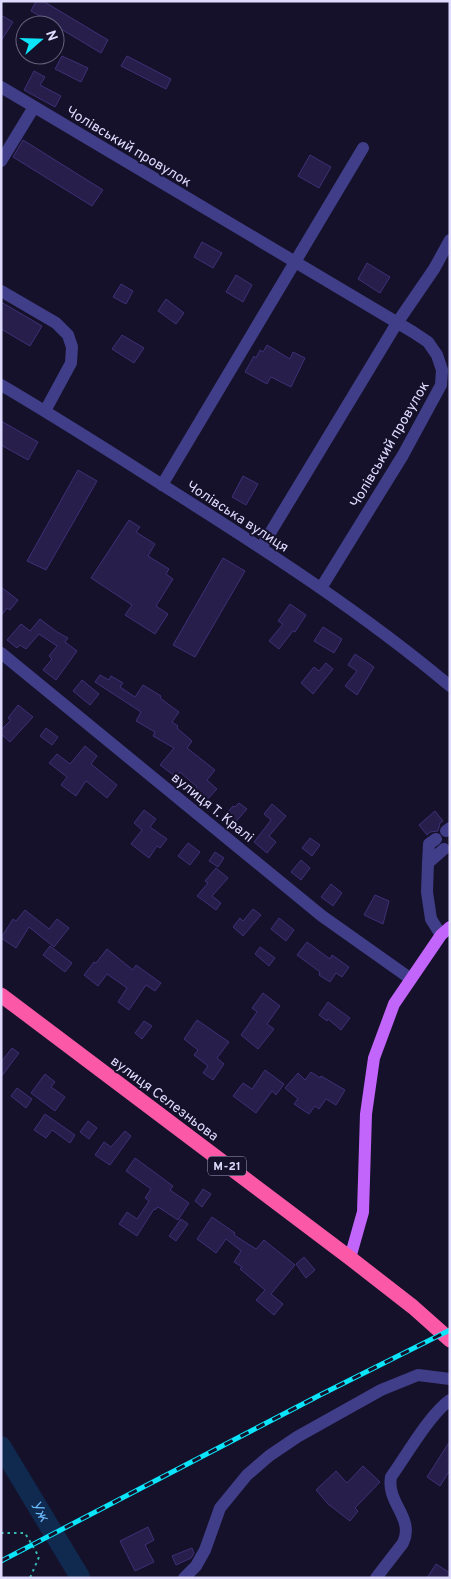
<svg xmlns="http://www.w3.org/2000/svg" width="451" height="1579" font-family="Overpass,sans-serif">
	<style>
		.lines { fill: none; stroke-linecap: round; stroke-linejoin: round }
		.river { stroke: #10294f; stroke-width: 20 }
		.building { fill: #271e4b; stroke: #3e3076 }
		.path { stroke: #34bab1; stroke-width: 2; stroke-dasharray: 2.5 4; stroke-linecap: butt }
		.minor { stroke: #403e88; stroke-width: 12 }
		.major { stroke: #c265fb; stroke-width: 12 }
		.highway { stroke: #fb59a8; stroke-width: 15 }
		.rail-casing { stroke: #0ce4f9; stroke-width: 5 }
		.rail { stroke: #15112a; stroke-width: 3; stroke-dasharray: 9; stroke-linecap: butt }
		.labels { text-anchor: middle; stroke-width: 4; stroke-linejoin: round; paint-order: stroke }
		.shield { fill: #15112a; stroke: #a29ebe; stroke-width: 1 }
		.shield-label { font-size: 12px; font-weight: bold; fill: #dfdbfe }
		.street-label { font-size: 14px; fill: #dfdbfe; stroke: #15112a }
		.water-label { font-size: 15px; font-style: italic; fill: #6cbafc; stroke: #15112a }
	</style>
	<rect width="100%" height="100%" fill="#15112a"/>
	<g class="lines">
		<!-- river -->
		<path class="river" id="s1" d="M1 1446 80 1577 79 1578"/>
	</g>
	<!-- building -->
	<path class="building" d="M36 1H43L108 40 101 53 31 11Z
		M1 15 13 22 1 41Z
		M62 56 88 68 81 82 55 69Z
		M127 56 171 79 166 89 121 66Z
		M34 71 45 77 40 85 61 96 55 107 24 90Z
		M23 140 103 190 92 206 13 157Z
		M310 155 331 167 319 188 298 176Z
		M202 242 222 253 213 268 194 257Z
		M367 263 390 277 380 293 358 279Z
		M236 275 252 285 243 302 226 292Z
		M121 284 133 291 126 304 113 297Z
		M166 299 184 313 176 324 158 311Z
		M1 302 42 326 30 346 1 329Z
		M122 335 144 348 134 363 112 349Z
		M267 345 290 359 293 352 305 358 291 387 271 377 267 384 245 372 254 356 256 358 260 350 263 352Z
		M1 421 38 442 28 460 1 445Z
		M78 470 97 481 46 570 27 561Z
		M243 476 258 484 246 505 232 497Z
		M129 520 140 527 136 532 155 544 148 556 169 569 166 574 173 579 156 606 168 614 155 634 125 615 132 605 91 578Z
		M223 558 245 571 195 657 173 645Z
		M1 587 18 600 10 610 7 608 1 616Z
		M290 604 306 615 295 632 293 631 279 649 269 641 283 624 278 621Z
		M40 619 57 632 68 638 65 642 77 651 56 680 43 670 52 659 49 656 57 646 39 634 26 649 20 645 17 648 7 640 21 624 30 631Z
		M323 627 342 639 334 653 314 641Z
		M355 654 374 667 357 695 345 686 357 671 348 665Z
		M326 663 333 669 313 694 301 683 314 667 319 671Z
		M100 675 109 680 111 676 123 683 120 687 135 697 143 685 161 696 160 698 179 712 172 722 178 726 177 728 192 741 187 748 215 770 207 780 217 789 204 803 192 792 197 787 180 772 176 777 160 765 174 748 153 736 155 732 136 721 141 712 95 682Z
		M82 680 99 694 90 705 73 691Z
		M18 705 33 717 10 742 1 734V730L11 720 8 718Z
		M46 728 58 737 52 745 40 736Z
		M85 746 97 756 91 764 117 785 107 798 86 781 76 796 61 785 67 777 49 763 57 754 70 764Z
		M239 803 247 809 232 826 223 818 233 806 235 807Z
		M272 804 286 816 269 836 276 842 267 853 254 842 271 820 264 814Z
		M144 810 156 819 150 827 167 839 160 848 157 846 149 858 131 844 142 830 134 823Z
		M435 811 443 821 440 823 438 831 430 832 427 835 419 825Z
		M310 838 320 845 312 856 302 848Z
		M188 843 200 852 190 865 178 856Z
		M215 852 224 858 218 867 209 861Z
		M301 860 310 868 301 880 291 872Z
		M216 868 228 878 212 896 221 903 216 910 197 896 208 883 205 881Z
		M331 884 342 893 333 906 321 897Z
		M375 895 389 901 383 924 364 915Z
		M253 909 261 915 243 936 233 927 240 918 243 921Z
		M25 910 49 929 57 919 69 928 54 947 29 927 16 948 1 938 13 919 16 921Z
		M279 918 294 930 286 941 271 929Z
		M307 942 330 959 332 955 349 967 342 977 336 973 330 982 319 975 320 972 297 955Z
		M50 946 72 963 65 972 43 955Z
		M260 947 275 958 269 966 255 954Z
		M107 949 133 970 136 965 161 983 155 991 146 985 129 1010 118 1002 127 988 107 974 98 986 84 975 94 962 96 963Z
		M263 993 280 1006 267 1024 274 1029 258 1049 241 1035 257 1012 252 1008Z
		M328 1002 350 1018 341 1030 328 1019 327 1021 319 1015Z
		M197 1020 229 1042 217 1058 224 1064 213 1080 203 1073 208 1066 194 1055 198 1050 184 1039Z
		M144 1021 152 1026 142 1039 135 1033Z
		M12 1048 19 1053 1 1077V1062Z
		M265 1070 284 1084 276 1095 272 1091 256 1113 233 1096 243 1083 252 1089Z
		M311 1072 320 1078 321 1076 345 1090 336 1105 326 1099 319 1109 315 1106 309 1114 294 1104 298 1099 285 1088 298 1073 305 1080Z
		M45 1074 55 1082 51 1087 65 1097 55 1111 31 1093Z
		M17 1088 32 1099 26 1108 11 1096Z
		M45 1114 75 1135 70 1143 52 1130 46 1138 34 1130Z
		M88 1121 97 1128 89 1139 80 1132Z
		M125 1131 131 1136 110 1165 95 1155 104 1142 111 1147Z
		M135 1158 173 1186 170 1190 189 1203 178 1220 158 1207 155 1210 154 1209 137 1236 119 1224 127 1212 137 1219 149 1201 145 1198 151 1189 126 1171Z
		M203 1189 211 1194 202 1207 195 1201Z
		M212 1217 235 1233 234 1235 256 1249 264 1240 295 1265 271 1294 283 1304 274 1315 256 1300 265 1290 240 1269 242 1267 234 1262 241 1251 226 1239 216 1253 197 1239Z
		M181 1219 188 1224 176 1241 169 1236Z
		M304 1257 315 1270 306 1278 296 1264Z
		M450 1441V1470L440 1486 427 1477Z
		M363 1466 380 1482 355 1508 358 1511 350 1521 328 1504 316 1490 336 1471 347 1483Z
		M148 1527 154 1540 145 1545 154 1562 135 1571 120 1541Z
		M192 1548 194 1553 191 1558 176 1565 172 1556Z
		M436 1564 450 1573V1578H427Z"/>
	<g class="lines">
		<!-- path -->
		<path class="path" d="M1 1533H25L39 1557 30 1578"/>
		<!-- minor -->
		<path class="minor" d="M1 87 413 332 428 342 437 355 442 370 441 385 403 455 321 588
			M1 161 34 107
			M1 291 56 323 68 335 72 347 71 363 45 411
			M1 385C59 419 115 455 172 491 267 551 363 613 450 686
			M162 485 363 148
			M261 548 397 323 434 269 450 240
			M1 653 322 916 411 979
			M446 831 450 828
			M428 863 429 844 436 839
			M441 935 431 919 427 892 428 863 444 849
			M184 1578 196 1566 205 1550 220 1508 247 1475 269 1456 297 1437 381 1390 418 1375 450 1379
			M376 1578 403 1543C415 1518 386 1503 391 1477 406 1456 430 1414 450 1400"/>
		<!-- major -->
		<path class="major" d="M350 1258 363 1212 366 1114 374 1058 394 1004 441 935 450 927"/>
		<!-- highway -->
		<path class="highway" d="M1 995 350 1258 413 1307 450 1340"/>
		<defs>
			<path id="rail" d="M1 1561 322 1394 450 1330"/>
		</defs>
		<!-- rail casing -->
		<use href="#rail" class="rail-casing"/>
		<!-- rail -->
		<use href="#rail" class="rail"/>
	</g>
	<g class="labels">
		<!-- shield labels -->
		<rect class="shield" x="208" y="1156.5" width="38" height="19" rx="4"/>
		<g class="shield-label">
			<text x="227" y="1170">М-21</text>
		</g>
		<!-- street labels -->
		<g class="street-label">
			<text transform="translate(129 146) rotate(31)" y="5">Чолівський провулок</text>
			<text transform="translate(389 444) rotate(-60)" y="5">Чолівський провулок</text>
			<text transform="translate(238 516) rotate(33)" y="5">Чолівська вулиця</text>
			<text transform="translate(213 807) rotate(39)" y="5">вулиця Т. Кралі</text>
			<text transform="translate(165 1098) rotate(37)" y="5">вулиця Селезньова</text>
		</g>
		<!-- water labels -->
		<g class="water-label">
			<text dy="5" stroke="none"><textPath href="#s1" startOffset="76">Уж</textPath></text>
		</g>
	</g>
	<!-- border -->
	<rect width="451" height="1579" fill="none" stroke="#dfdbfe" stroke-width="5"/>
	<!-- north arrow -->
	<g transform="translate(40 40) rotate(70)"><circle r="24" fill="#15112a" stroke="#66627f"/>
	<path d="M0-4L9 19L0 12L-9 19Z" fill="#0ce4f9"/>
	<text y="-8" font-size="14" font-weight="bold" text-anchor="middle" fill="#dfdbfe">N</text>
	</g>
</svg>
